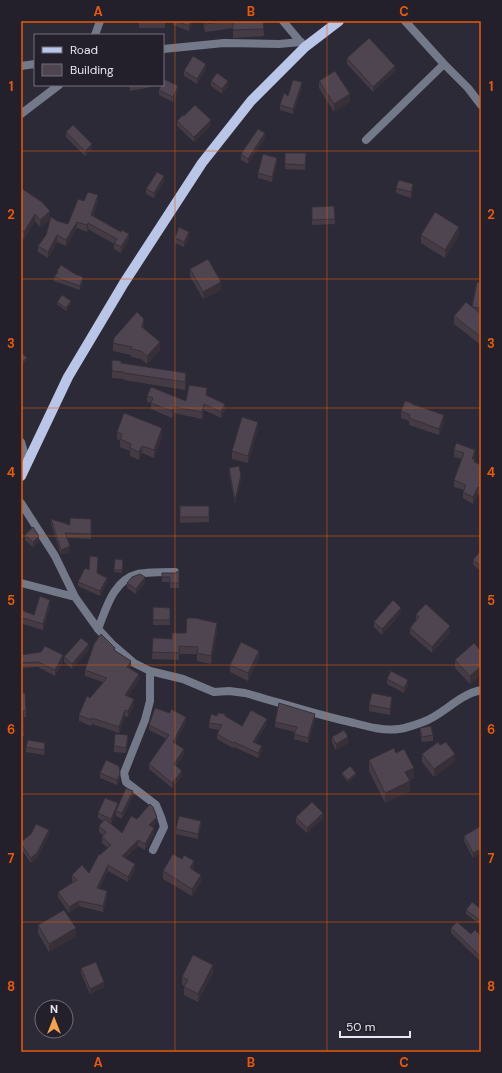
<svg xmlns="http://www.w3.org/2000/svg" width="502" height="1073" font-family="'DM Sans',sans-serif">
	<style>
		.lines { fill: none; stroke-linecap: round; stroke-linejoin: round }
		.street { stroke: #737989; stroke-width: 8 }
		.primary { stroke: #bac6e8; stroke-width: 10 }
		.wall { fill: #443b45 }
		.shaded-wall { fill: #373038 }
		.building { fill: #4f4550; stroke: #373038 }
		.grid { fill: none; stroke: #e8590c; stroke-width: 1; stroke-opacity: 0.55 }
		.neatline { fill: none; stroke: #e8590c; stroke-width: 1.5 }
		.grid-label { font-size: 13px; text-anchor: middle; font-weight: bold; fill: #e8590c }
	</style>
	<rect width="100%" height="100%" fill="#2d2a37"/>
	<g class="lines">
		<!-- street -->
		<path class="street" d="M283 21 303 45
			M405 21 444 64 468 88 481 105
			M95 35 100 21
			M163 49 224 43 279 44 301 42
			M21 66 35 64
			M21 114 59 85
			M366 140 444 64
			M21 442 27 462
			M21 503 55 556 75 597 98 629 112 644 134 663 150 671 183 679 214 692 229 691 245 693C281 703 317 715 354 723 369 727 384 731 399 729 407 728 415 725 423 722 443 715 458 695 481 690
			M21 583 75 597
			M98 629C106 609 113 580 138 574 148 572 165 572 175 572
			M150 671V701L145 720 124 773 126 782 156 805 161 817 164 827 153 850"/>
		<!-- primary -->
		<path class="primary" d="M21 476 68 377 124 283 202 163 251 101 305 47 339 21"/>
	</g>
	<!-- wall -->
	<path class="wall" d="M139 21H165V28H139Z
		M173 21H193L189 31 173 25Z
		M203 21H263L264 36 233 38V28L205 32Z
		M347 58 395 71 373 92 347 64Z
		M206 69 197 84 184 76V71Z
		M211 81 228 87 222 94 211 86Z
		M319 81 350 102 334 112 319 88Z
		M129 85H151V87L130 91Z
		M302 88 293 114 280 110V105L288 96Z
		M159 90 178 91 173 102 159 95Z
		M184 116 211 125 194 142 177 126V121Z
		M66 132 92 150 85 156 66 137Z
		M265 138 248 164 241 160V154Z
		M285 153H306L305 170 285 169Z
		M277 163 272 182 258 178V173Z
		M164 181 154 198 146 194V189Z
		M21 188 50 219 40 227 35 221 24 239 21 237Z
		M396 188 413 189 411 198 396 193Z
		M84 201 98 202 93 216 121 232 129 240 121 253 114 249V244L88 229 87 232 77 228 66 246 57 242 48 258 38 252V246L57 221 68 224Z
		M334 206 335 224 312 225V207Z
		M421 235H459L445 258 421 243Z
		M189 237 184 247 175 243V238Z
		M190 269 221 290 203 299 190 276Z
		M57 271 83 281 80 290 54 281V277L57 274Z
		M481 283V345L454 324V316L472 307Z
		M57 302 71 304 66 311 57 304Z
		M144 326V328L160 350 147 364 141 359 131 357V355L113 351V343Z
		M121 363 186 380 185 390 124 380V379L112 378V371Z
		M207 395 225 410 221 418 204 410 202 419 174 413 172 418 151 409V403L147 402V396L186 401Z
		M412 404 444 422 439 435 409 425V421L401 418V411Z
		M258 429 248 463 232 459V451Z
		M117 432 162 436 154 458 142 453 139 460 130 456V451L120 447V441L117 439Z
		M454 450 475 457 474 459 475 462 481 465V496L478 494 473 504 463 498V492L464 490 454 487V480L462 459 454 457Z
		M229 468 241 479 235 504 229 473Z
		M180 506 209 517V522L180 523Z
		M51 519 70 525 91 519V539L67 538 70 552 61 555 51 524Z
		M25 535 39 541 33 547 25 540Z
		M481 550V571L473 565V560Z
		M115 559 123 560 122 573 114 572Z
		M179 571V588H170V582H162V573H175Z
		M97 573 107 582 100 596 78 586V582Z
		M127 583H145L136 594 127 588Z
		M50 606 43 630 23 624 21 610 34 615Z
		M153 607 170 608V625H153Z
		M401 613 382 635 374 627V622Z
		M416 614 450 633 432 653 410 634V628L416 620Z
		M217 631 211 664 197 661V654H179V660L152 659 153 638 172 639 186 633Z
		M89 650 72 669 64 662V657Z
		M115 650 131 667 130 669 139 680 128 696 134 705 128 717 125 716 119 733 92 724 91 726 79 721V715L90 698 103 682 85 676V670Z
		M481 651V674L470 684 455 668V660Z
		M21 655 63 661 55 676 38 667 22 668Z
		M259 658 248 681 230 672V665Z
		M387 679 408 685 404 693 387 684Z
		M21 693 26 711V717H23L24 736H21Z
		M392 702 390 715 369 711V705Z
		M217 716H225L242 726 267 724 255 743 262 751 258 758 234 747 233 748 217 739V734L219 730 209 728V723Z
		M315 719 308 743 294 739 295 732 275 727V722Z
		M186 722 175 743 184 754 176 766 182 776 172 788 149 769V764L167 739 149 730V725Z
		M420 728 433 735V741L422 742 420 733Z
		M332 737 348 743 336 750 332 743Z
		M128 741 126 753 114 752V746Z
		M440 745 455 761 434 777 422 762V754Z
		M26 747 45 748 44 755 26 752Z
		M396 753 414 778 409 780 410 791 385 803 369 771V760Z
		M100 773 120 779 117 785 100 778Z
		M342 773 356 776 348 782 342 775Z
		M133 796 122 819 116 816V811L111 824 122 833 137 819 157 822 152 827 154 834 145 850 138 846 125 858 135 869 128 882 108 871 99 889 107 896 103 912 79 906 69 913 58 897V892L73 882 72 881V875L89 873 100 855 108 848 102 843V837L103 835 99 832V826L103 821 98 818V813L118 808Z
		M296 817 323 818 307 833 296 823Z
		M201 826 198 839 176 834V829Z
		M481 826 473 858 464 841V836Z
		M31 834 49 835 37 858 31 863 21 849V842Z
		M194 869 193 870 201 882 192 896 163 879V871Z
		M481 909V925L466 914V910Z
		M38 925 76 936 49 952 38 933Z
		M451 928 471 934 481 936V962L451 933Z
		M81 968 104 987 90 994 81 973Z
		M213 973 198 1002 184 995V986L182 984V977Z"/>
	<!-- shaded-wall -->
	<path class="shaded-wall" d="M191 21H193L189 31V26Z
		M206 64V69L197 84V79Z
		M395 66V71L373 92V87Z
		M228 81V87L222 94V89Z
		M302 82V88L293 114V109Z
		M178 86V91L173 102V97Z
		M350 94V102L334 112V104Z
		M211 120V125L194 142V137Z
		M265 133V138L248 164V159Z
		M92 144V150L85 156V151Z
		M277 158V163L272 182V177Z
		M164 176V181L154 198V193Z
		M413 184V189L411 198V192Z
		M98 195V202L91 221V215Z
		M50 211V219L40 227V220Z
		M35 214V221L24 239V232Z
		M77 222V228L66 246V240Z
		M88 223V229L87 232V225Z
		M459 227V235L445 258V250Z
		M189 232V237L184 247V242Z
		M129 234V240L121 253V247Z
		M57 235V242L48 258V252Z
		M83 277V281L80 290V286Z
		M221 282V290L203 299V292Z
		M71 301V304L66 311V308Z
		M144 319V326L142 334V327Z
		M160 342V350L147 364V356Z
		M27 358V361L21 366V363Z
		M186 373V380L185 390V382Z
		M204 404V410L202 419V412Z
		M225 404V410L221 418V412Z
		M174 407V413L172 418V411Z
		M444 415V422L439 435V429Z
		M258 422V429L248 463V456Z
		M162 428V436L154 458V450Z
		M142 446V453L139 460V452Z
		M475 450V457L472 465V459Z
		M241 475V479L235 504V500Z
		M478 487V494L473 504V497Z
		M39 536V541L33 547V542Z
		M70 546V552L61 555V550Z
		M145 577V583L136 594V589Z
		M107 578V582L100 596V591Z
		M50 600V606L43 630V624Z
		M401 608V613L382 635V629Z
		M23 618V624L21 628V621Z
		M217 623V631L211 664V656Z
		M450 626V633L432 653V647Z
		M89 644V650L72 669V664Z
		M259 651V658L248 681V673Z
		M63 655V661L55 676V670Z
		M131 661V667L127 673V667Z
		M481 666V674L470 684V676Z
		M139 674V680L125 701V695Z
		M408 680V685L404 693V688Z
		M392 697V702L390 715V709Z
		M134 699V705L128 717V711Z
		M125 710V716L119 733V727Z
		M315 714V719L308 743V738Z
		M186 717V722L173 747V742Z
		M267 719V724L253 747V742Z
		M128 735V741L126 753V748Z
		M348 737V743L336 750V744Z
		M262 746V751L258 758V753Z
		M184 749V754L174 769V764Z
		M455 754V761L434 777V769Z
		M414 768V778L405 782V772Z
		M182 771V776L172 788V783Z
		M356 773V776L348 782V780Z
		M120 774V779L117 785V780Z
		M410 781V791L385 803V793Z
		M133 791V796L122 819V813Z
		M118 803V808L111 824V819Z
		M323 813V818L307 833V828Z
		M157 817V822L149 831V825Z
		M201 821V826L198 839V834Z
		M154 828V834L145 850V844Z
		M49 830V835L37 858 31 863V858Z
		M138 840V846L122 861V856Z
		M481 849V854L473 858V853Z
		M194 861V869L190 876V868Z
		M135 864V869L128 882V877Z
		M108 865V871L97 894V888Z
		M201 875V882L192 896V889Z
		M107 891V896L103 912V906Z
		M79 901V906L69 913V907Z
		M76 928V936L49 952V944Z
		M213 965V973L198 1002V994Z
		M104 982V987L90 994V989Z"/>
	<!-- building -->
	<path class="building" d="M176 21H191L189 26Z
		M205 21H228L205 24Z
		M233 21H263L264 29 233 30Z
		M369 38 395 66 373 87 347 58Z
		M193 56 206 64 197 79 184 71Z
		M335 71 350 94 334 104 319 81Z
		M217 73 228 81 222 89 211 81Z
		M164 79 178 86 173 97 159 90 161 85H163V82Z
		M293 80 302 82 293 109 280 105 284 93 288 96Z
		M195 105 211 120 194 137 177 121 183 115 184 116Z
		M73 125 92 144 85 151 66 132Z
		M258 129 265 133 248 159 241 154Z
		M285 153H306L305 165 285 164Z
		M263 154 277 158 272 177 258 173Z
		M157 172 164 176 154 193 146 189Z
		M399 180 413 184 411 192 396 188Z
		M21 188 42 202 50 211 40 220 35 214 24 232 21 230Z
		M88 192 98 195 91 215 121 232 122 230 129 234 121 247 114 243 117 239 88 223 87 225 77 222 66 240 57 235 48 252 38 246 46 235 51 217 57 221 68 224 78 199 84 201Z
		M334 206 335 219 312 220V207Z
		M435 212 459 227 445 250 421 235Z
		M179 227 189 232 184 242 175 238Z
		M208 259 221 282 203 292 190 269Z
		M61 265 75 274 83 277 80 286 54 277 58 272 57 271Z
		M477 282 481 283V308L472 307Z
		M62 295 71 301 66 308 57 302Z
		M466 302 481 314V337L454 316Z
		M137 312 144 319 142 327 160 342 147 356 141 351 131 349 132 347 113 343 114 338Z
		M22 353 27 358 21 363V354Z
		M112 360 121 361V363L186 373 185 382 124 373V372L112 371Z
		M189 385 207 388 206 395 225 404 221 412 204 404 202 412 174 407 172 411 151 403 153 398 147 396 151 387 186 401Z
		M405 401 412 403V404L444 415 439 429 409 418 410 415 401 411Z
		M124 413 162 428 154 450 142 446 139 452 130 448 131 444 120 439 122 434 117 432Z
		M242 417 258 422 248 456 232 451Z
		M456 443 475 450 472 459H475L474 462 481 465V489L478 487 473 497 463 492 466 485 454 480 464 453 454 450Z
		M239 466 241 475 235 500 229 468Z
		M180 506H209V517H180Z
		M70 518 91 519V534L65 533 70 546 61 550 51 519 70 525Z
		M33 527 39 536 33 542 25 535Z
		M481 550V566L473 560Z
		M90 556 98 557 97 573 107 578 100 591 78 582 85 568 89 570Z
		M115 559 123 560 122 570H114Z
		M179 571V583H170V577H162V573H175Z
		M140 574 145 577 136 589 127 583 132 577Z
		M40 596 50 600 43 624 23 618 21 621V610L34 615Z
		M393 600 401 608 382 629 374 622Z
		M426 604 450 626 432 647 410 628 419 617 416 614Z
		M153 607 170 608V620H153Z
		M187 618H195L217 623 211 656 197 653 198 647 179 646V653L152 652 153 638 172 639V633H186Z
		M101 634 115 648 114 650 131 661 127 667 139 674 125 695 134 699 128 711 125 710 119 727 92 718 91 720 79 715 87 696 90 698 107 678 85 670 94 644Z
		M81 638 89 644 72 664 64 657Z
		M241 642 259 651 248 673 230 665Z
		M474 643 481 651V666L470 676 455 660Z
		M45 646 63 655 55 670 38 662 22 663 21 655 41 652Z
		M391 671 408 680 404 688 387 679Z
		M21 693H25L26 711H23L24 729H21Z
		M372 693 392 697 390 709 369 705Z
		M279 703 315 714 308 738 294 734 297 727 275 722Z
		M155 708 170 713 171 709 186 717 173 742 184 749 174 764 182 771 172 783 149 764 169 735 149 725Z
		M251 710 267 719 253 742 262 746 258 753 234 742 233 743 217 734 222 725 209 723 211 714 217 716 218 713 225 714V716L242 726Z
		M431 726 433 735 422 737 420 728Z
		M344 730 348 737 336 744 332 737Z
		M115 734 128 735 126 748 114 746Z
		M28 740 45 743 44 750 26 747Z
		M438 742 440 745 446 742 455 754 434 769 422 754Z
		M394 748 396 753 404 749 414 768 405 772 410 781 385 793 369 760Z
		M106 760 119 766 120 774 117 780 100 773Z
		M350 766 356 773 348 780 342 773Z
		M126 788 133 791 122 813 116 811Z
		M105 798 118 803 111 819 98 813Z
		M312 802 323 813 307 828 296 817Z
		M150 804 153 807 157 817 149 825 154 828 145 844 138 840 122 856 135 864 128 877 108 865 97 888 107 891 103 906 79 901 69 907 58 892 77 880 72 875 82 865 89 873 99 854 100 855 111 845 102 837 106 832 99 826 105 819 122 833 131 816 137 819Z
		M179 816 201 821 198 834 176 829Z
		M36 824 49 830 37 853 31 858 21 844V842L31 834Z
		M481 826V849L473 853 464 836Z
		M173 854 182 859 184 855 194 861 190 868 201 875 192 889 163 871Z
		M472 902 481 909V921L466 910Z
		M64 910 76 928 49 944 38 925Z
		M457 922 471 934 475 930 481 936V957L451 928Z
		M193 955 213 965 198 994 184 987 188 980 182 977Z
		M96 962 104 982 90 989 81 968Z"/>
	<!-- grid -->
	<path class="grid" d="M175 21V1052M327 21V1052M21 151H481M21 279H481M21 408H481M21 536H481M21 665H481M21 794H481M21 922H481"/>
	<!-- border -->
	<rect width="502" height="1073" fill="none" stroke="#23202c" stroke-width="44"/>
	<!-- legend -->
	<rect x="34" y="34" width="130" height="52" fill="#23202c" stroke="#726f7a"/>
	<rect x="42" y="47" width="20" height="6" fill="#bac6e8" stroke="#726f7a"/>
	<text x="70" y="54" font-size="12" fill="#e8e6ef">Road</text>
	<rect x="42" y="64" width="20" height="12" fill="#4f4550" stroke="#726f7a"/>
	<text x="70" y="74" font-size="12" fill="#e8e6ef">Building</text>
	<!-- north arrow -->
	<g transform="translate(54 1019)"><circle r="19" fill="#23202c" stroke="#726f7a"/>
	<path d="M0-3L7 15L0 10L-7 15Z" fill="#f6a248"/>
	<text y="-6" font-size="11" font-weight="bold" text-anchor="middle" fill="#e8e6ef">N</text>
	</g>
	<!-- scale -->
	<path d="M340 1031v6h70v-6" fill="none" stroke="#e8e6ef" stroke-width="2"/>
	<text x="346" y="1031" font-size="12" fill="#e8e6ef" stroke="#23202c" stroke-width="3" paint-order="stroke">50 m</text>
	<rect x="22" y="22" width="458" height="1029" class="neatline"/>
	<g class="grid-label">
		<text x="98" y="16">A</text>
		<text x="251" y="16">B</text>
		<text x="404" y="16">C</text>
		<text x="11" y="91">1</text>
		<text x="491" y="91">1</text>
		<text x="11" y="219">2</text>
		<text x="491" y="219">2</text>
		<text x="11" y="348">3</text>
		<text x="491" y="348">3</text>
		<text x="11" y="477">4</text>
		<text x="491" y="477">4</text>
		<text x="11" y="605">5</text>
		<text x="491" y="605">5</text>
		<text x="11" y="734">6</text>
		<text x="491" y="734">6</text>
		<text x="11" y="863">7</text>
		<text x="491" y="863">7</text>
		<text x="11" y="991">8</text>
		<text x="491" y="991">8</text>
		<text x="98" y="1067">A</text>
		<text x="251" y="1067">B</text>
		<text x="404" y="1067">C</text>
	</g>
</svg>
